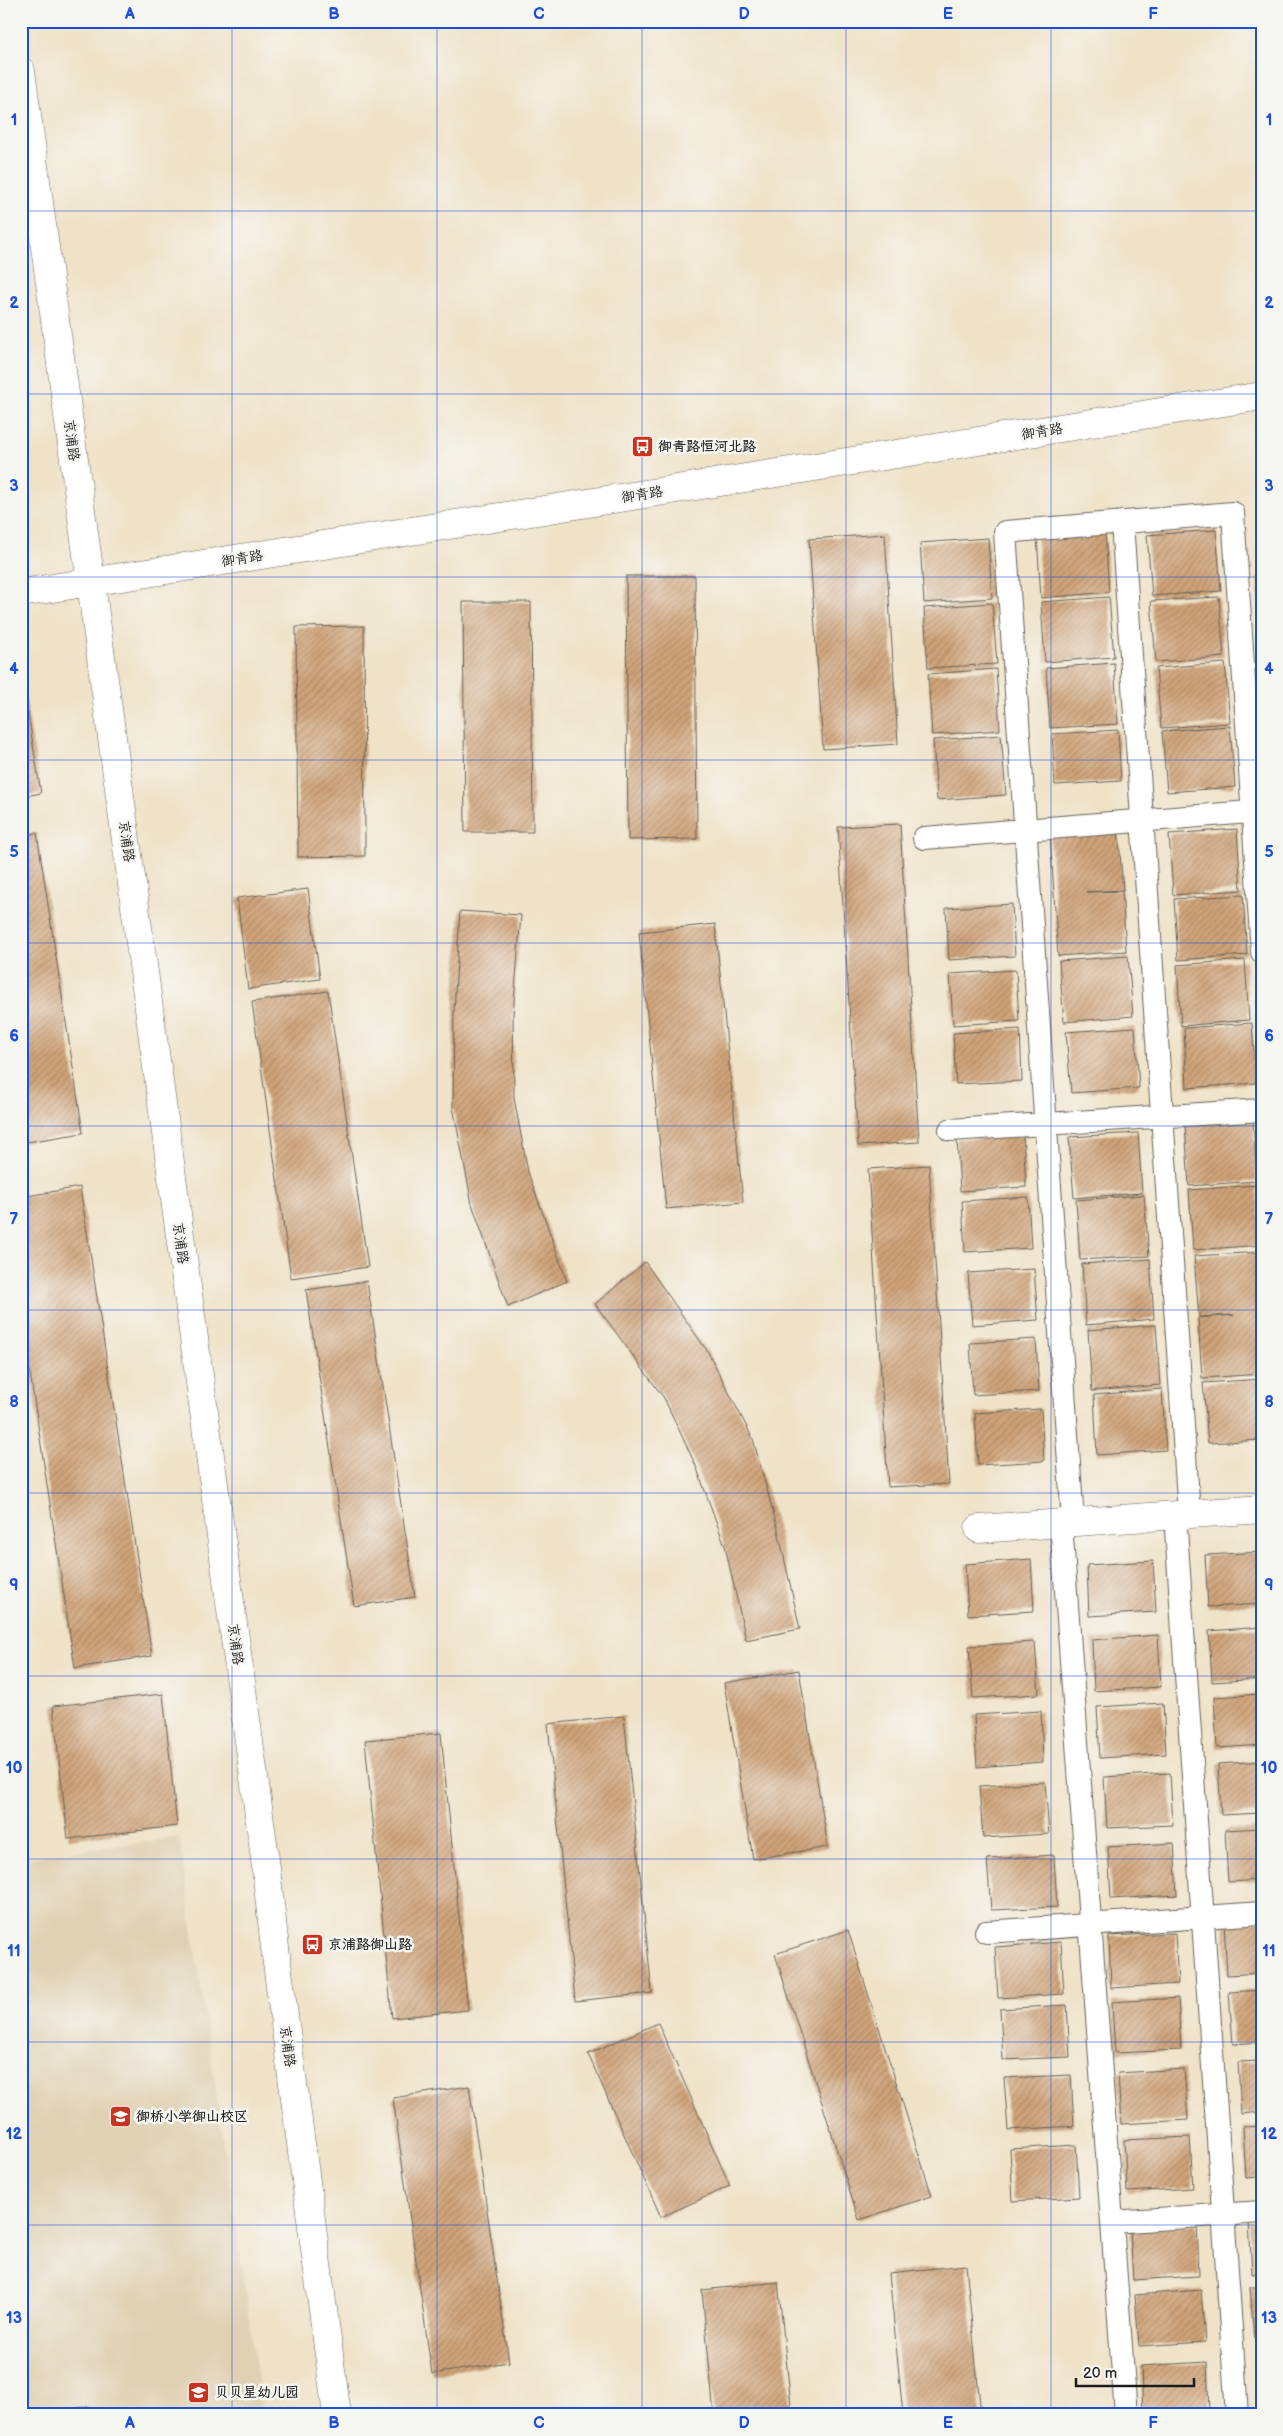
<svg xmlns="http://www.w3.org/2000/svg" width="1283" height="2436" font-family="'Balsamiq Sans','LXGW WenKai TC',sans-serif">
	<style>
		.built { fill: #e0d1b4 }
		.building { fill: url(#building-hatch) }
		.lines { fill: none; stroke-linecap: round; stroke-linejoin: round }
		.lane-casing { stroke: #666158; stroke-width: 24 }
		.street-casing { stroke: #666158; stroke-width: 29 }
		.lane { stroke: #fff; stroke-width: 22 }
		.street { stroke: #fff; stroke-width: 28 }
		.grid { fill: none; stroke: #1d4ed8; stroke-width: 1; stroke-opacity: 0.55 }
		.labels { text-anchor: middle; stroke-width: 5; stroke-linejoin: round; paint-order: stroke }
		.street-label { font-size: 14px; fill: #1c1c1c; stroke: #f6f6f2 }
		.poi-label { font-size: 14px; font-weight: bold; fill: #1c1c1c; stroke: #f6f6f2; text-anchor: start }
		.neatline { fill: none; stroke: #1d4ed8; stroke-width: 2 }
		.grid-label { font-size: 16px; text-anchor: middle; font-weight: bold; fill: #1d4ed8 }
	</style>
	<defs>
		<pattern id="building-hatch" width="6" height="6" patternUnits="userSpaceOnUse" patternTransform="scale(1.25)"><rect width="6" height="6" fill="#d0a47a"/><path d="M-1 1l2-2M0 6l6-6M5 7l2-2" fill="none" stroke="#a88563"/></pattern>
	</defs>
	<rect width="100%" height="100%" fill="#f6f6f2"/>
	<filter id="ink" filterUnits="userSpaceOnUse"><feTurbulence type="fractalNoise" baseFrequency=".02" numOctaves="2"/><feDisplacementMap in="SourceGraphic" scale="10" xChannelSelector="R" yChannelSelector="G"/><feConvolveMatrix kernelMatrix="1 2 1 2 8 2 1 2 1" color-interpolation-filters="sRGB"/></filter>
	<filter id="wash" filterUnits="userSpaceOnUse"><feTurbulence type="fractalNoise" baseFrequency=".0096" numOctaves="4" result="noise"/><feDisplacementMap in="SourceGraphic" scale="20" xChannelSelector="R" yChannelSelector="G"/><feGaussianBlur stdDeviation="1.12" result="paint"/><feColorMatrix in="noise" values="0 0 0 0 0 0 0 0 0 0 0 0 0 0 0 0 0 1.4 0 .05"/><feComposite in="paint" operator="in"/></filter>
	<g filter="url(#wash)">
		<rect width="100%" height="100%" fill="#efe2c7"/>
		<!-- built -->
		<path class="built" d="M179 1837 263 2415H21V1859Z"/>
		<g id="blocks">
			<!-- building -->
			<path class="building" d="M1216 530 1221 591 1152 596 1147 535Z
				M1105 532 1109 592 1041 598 1037 537Z
				M885 534 898 744 823 749 809 539Z
				M988 538 992 598 924 603 920 543Z
				M626 576H695L697 839 628 840Z
				M1257 578H1262V617H1260Z
				M1109 597 1114 657 1045 662 1041 602Z
				M1219 597 1224 657 1156 662 1151 601Z
				M463 602H531L533 832H465Z
				M992 603 997 664 928 668 924 608Z
				M364 626 365 856 298 857 296 627Z
				M1114 663 1118 724 1050 728 1046 668Z
				M1225 663 1230 723 1161 728 1156 668Z
				M996 669 1000 730 932 735 928 674Z
				M21 696H25L41 793 21 797Z
				M1230 726 1235 787 1167 792 1162 731Z
				M1118 730 1121 781 1055 785 1052 734Z
				M1001 735 1006 795 937 800 933 740Z
				M900 824 919 1142 858 1146 838 827Z
				M1118 829 1123 890 1086 892 1122 891 1126 951 1058 956 1050 834Z
				M1237 829 1241 890 1173 895 1169 834Z
				M37 833 83 1133 21 1143V835Z
				M308 889 320 979 248 989 237 898Z
				M1243 895 1247 955 1178 960 1174 899Z
				M1012 904 1015 956 949 960 946 908Z
				M460 911 521 915 513 1015 514 1098 528 1172 567 1281 508 1307 472 1204 453 1107 454 1012Z
				M715 924 743 1202 666 1209 639 932Z
				M1128 956 1133 1016 1064 1022 1059 961Z
				M1245 960 1249 1020 1181 1026 1177 965Z
				M1016 970 1019 1021 953 1025 950 974Z
				M328 991 368 1267 291 1278 252 1002Z
				M1252 1023 1256 1083 1187 1088 1184 1028Z
				M1135 1027 1139 1088 1071 1093 1066 1032Z
				M1020 1029 1022 1081 956 1084 953 1033Z
				M1253 1120 1257 1181 1189 1186 1185 1125Z
				M1138 1133 1142 1193 1074 1198 1069 1137Z
				M1023 1136 1026 1187 960 1191 957 1139Z
				M929 1165 949 1484 888 1487 868 1169Z
				M1257 1185 1262 1245 1193 1250 1189 1190Z
				M80 1187 152 1656 75 1668 21 1314V1197Z
				M1144 1195 1149 1256 1080 1260 1076 1200Z
				M1028 1197 1031 1248 965 1252 962 1201Z
				M1262 1252V1374L1202 1378 1198 1318 1234 1315 1199 1317 1194 1256Z
				M1150 1259 1154 1319 1086 1325 1082 1264Z
				M645 1262 708 1352 753 1439 778 1530 800 1629 746 1640 725 1546 696 1466 664 1398 595 1304Z
				M1034 1269 1038 1320 972 1325 968 1273Z
				M367 1281 415 1597 354 1606 306 1290Z
				M1156 1325 1160 1385 1092 1391 1088 1330Z
				M1036 1339 1039 1391 973 1395 970 1343Z
				M1262 1379V1440L1208 1443 1203 1383Z
				M1162 1389 1166 1450 1097 1455 1094 1395Z
				M1041 1409 1044 1461 978 1465 975 1413Z
				M1262 1552V1604L1208 1607 1205 1555Z
				M1031 1559 1034 1611 968 1615 965 1564Z
				M1153 1561 1156 1612 1089 1616 1087 1565Z
				M1262 1627V1679L1212 1682 1209 1631Z
				M1158 1635 1161 1687 1094 1691 1092 1640Z
				M1035 1642 1039 1694 973 1698 969 1646Z
				M799 1670 828 1847 753 1859 724 1683Z
				M163 1694 177 1826 68 1839 53 1706Z
				M1262 1694V1745L1217 1748 1214 1697Z
				M1163 1703 1166 1754 1100 1758 1097 1707Z
				M1041 1711 1043 1762 977 1767 974 1715Z
				M624 1716 652 1993 575 2001 548 1724Z
				M441 1733 468 2010 392 2018 365 1740Z
				M1262 1761V1813L1221 1815 1218 1764Z
				M1170 1773 1173 1825 1107 1828 1104 1777Z
				M1045 1782 1049 1834 983 1838 979 1786Z
				M1262 1828V1880L1228 1882 1225 1830Z
				M1174 1843 1177 1895 1111 1899 1108 1847Z
				M1054 1855 1057 1907 991 1910 987 1859Z
				M1262 1921V1973L1227 1975 1224 1923Z
				M848 1930 932 2196 859 2220 775 1954Z
				M1175 1933 1178 1984 1111 1988 1109 1936Z
				M1061 1942 1064 1994 998 1998 995 1947Z
				M1262 1990V2042L1233 2044 1229 1992Z
				M1178 1998 1181 2050 1115 2053 1112 2002Z
				M1067 2005 1070 2057 1003 2060 1000 2009Z
				M658 2023 730 2186 661 2217 588 2054Z
				M1262 2061V2112L1241 2114 1238 2062Z
				M1184 2069 1188 2120 1121 2124 1118 2073Z
				M1071 2075 1074 2126 1008 2130 1004 2078Z
				M469 2086 509 2362 432 2374 393 2098Z
				M1262 2126V2177L1246 2178 1243 2127Z
				M1190 2137 1193 2188 1127 2192 1124 2140Z
				M1076 2145 1079 2197 1013 2201 1010 2149Z
				M1262 2221V2273L1252 2274 1249 2222Z
				M1197 2225 1199 2276 1133 2280 1130 2229Z
				M966 2265 981 2415H903L889 2273Z
				M778 2282 792 2415H714L702 2290Z
				M1250 2287H1262V2339H1254Z
				M1201 2290 1205 2342 1139 2346 1135 2295Z
				M1256 2358H1262V2410H1259Z
				M1207 2362 1209 2414 1143 2415 1141 2366Z
				M88 2406 89 2415H48V2414Z"/>
		</g>
	</g>
	<g filter="url(#ink)">
		<use href="#blocks" fill-opacity="0" stroke="#666158" stroke-width="1"/>
		<g class="lines">
			<defs>
				<path id="lane" d="M1122 522 1189 1514
					M924 838 1262 811
					M950 1130 1262 1110
					M1175 1515 1237 2415
					M1073 1522 1005 532 1233 513 1262 952
					M1061 1523 1126 2415
					M986 1932 1262 1913
					M1112 2222 1262 2212"/>
				<path id="street" d="M21 71 264 1851 275 1948 337 2415
					M21 593 1262 396
					M979 1529 1262 1509"/>
			</defs>
			<!-- lane casing -->
			<use href="#lane" class="lane-casing"/>
			<!-- street casing -->
			<use href="#street" class="street-casing"/>
			<!-- lane -->
			<use href="#lane" class="lane"/>
			<!-- street -->
			<use href="#street" class="street"/>
		</g>
	</g>
	<!-- grid -->
	<path class="grid" d="M232 21V2415M437 21V2415M642 21V2415M846 21V2415M1051 21V2415M21 211H1262M21 394H1262M21 577H1262M21 760H1262M21 943H1262M21 1126H1262M21 1310H1262M21 1493H1262M21 1676H1262M21 1859H1262M21 2042H1262M21 2225H1262"/>
	<!-- icons -->
	<defs>
		<symbol id="bus-square" viewBox="-11 -11 22 22"><rect x="-9" y="-9" width="18" height="18" rx="4" fill="#c8321e" stroke="#f6f6f2"/><path d="M-5-6H5V4H4V6H2V4H-2V6H-4V4H-5ZM-3.5-4V0h7V-4ZM-3.5 1.2v1.5H-2V1.2ZM2 1.2v1.5H3.5V1.2Z" fill="#fff"/></symbol>
		<symbol id="school-square" viewBox="-11 -11 22 22"><rect x="-9" y="-9" width="18" height="18" rx="4" fill="#c8321e" stroke="#f6f6f2"/><path d="M0-5L7-2L0 1L-7-2ZM-4 1L0 2.5L4 1V4Q0 6-4 4Z" fill="#fff"/></symbol>
	</defs>
	<g fill-rule="evenodd">
		<use href="#bus-square" x="630" y="434" width="25" height="25"/>
		<use href="#bus-square" x="300" y="1932" width="25" height="25"/>
		<use href="#school-square" x="108" y="2104" width="25" height="25"/>
		<use href="#school-square" x="186" y="2380" width="25" height="25"/>
	</g>
	<g class="labels">
		<!-- street labels -->
		<g class="street-label">
			<text transform="translate(1042 431) rotate(-9)" y="5">御青路</text>
			<text transform="translate(72 440) rotate(82)" y="5">京浦路</text>
			<text transform="translate(642 494) rotate(-9)" y="5">御青路</text>
			<text transform="translate(242 558) rotate(-9)" y="5">御青路</text>
			<text transform="translate(127 841) rotate(82)" y="5">京浦路</text>
			<text transform="translate(181 1243) rotate(82)" y="5">京浦路</text>
			<text transform="translate(236 1644) rotate(82)" y="5">京浦路</text>
			<text transform="translate(288 2046) rotate(82)" y="5">京浦路</text>
		</g>
		<!-- poi labels -->
		<g class="poi-label">
			<text x="658" y="451">御青路恒河北路</text>
			<text x="328" y="1949">京浦路御山路</text>
			<text x="136" y="2121">御桥小学御山校区</text>
			<text x="215" y="2397">贝贝星幼儿园</text>
		</g>
	</g>
	<!-- margin -->
	<rect width="1283" height="2436" fill="none" stroke="#f6f6f2" stroke-width="55"/>
	<!-- scale -->
	<path d="M1076 2378v8h118v-8" fill="none" stroke="#1c1c1c" stroke-width="2.5"/>
	<text x="1083" y="2378" font-size="15" fill="#1c1c1c" stroke="#f6f6f2" stroke-width="4" paint-order="stroke">20 m</text>
	<rect x="28" y="28" width="1228" height="2380" class="neatline"/>
	<g class="grid-label">
		<text x="130" y="19">A</text>
		<text x="334" y="19">B</text>
		<text x="539" y="19">C</text>
		<text x="744" y="19">D</text>
		<text x="948" y="19">E</text>
		<text x="1153" y="19">F</text>
		<text x="14" y="125">1</text>
		<text x="1269" y="125">1</text>
		<text x="14" y="308">2</text>
		<text x="1269" y="308">2</text>
		<text x="14" y="491">3</text>
		<text x="1269" y="491">3</text>
		<text x="14" y="674">4</text>
		<text x="1269" y="674">4</text>
		<text x="14" y="857">5</text>
		<text x="1269" y="857">5</text>
		<text x="14" y="1041">6</text>
		<text x="1269" y="1041">6</text>
		<text x="14" y="1224">7</text>
		<text x="1269" y="1224">7</text>
		<text x="14" y="1407">8</text>
		<text x="1269" y="1407">8</text>
		<text x="14" y="1590">9</text>
		<text x="1269" y="1590">9</text>
		<text x="14" y="1773">10</text>
		<text x="1269" y="1773">10</text>
		<text x="14" y="1956">11</text>
		<text x="1269" y="1956">11</text>
		<text x="14" y="2139">12</text>
		<text x="1269" y="2139">12</text>
		<text x="14" y="2323">13</text>
		<text x="1269" y="2323">13</text>
		<text x="130" y="2428">A</text>
		<text x="334" y="2428">B</text>
		<text x="539" y="2428">C</text>
		<text x="744" y="2428">D</text>
		<text x="948" y="2428">E</text>
		<text x="1153" y="2428">F</text>
	</g>
</svg>
